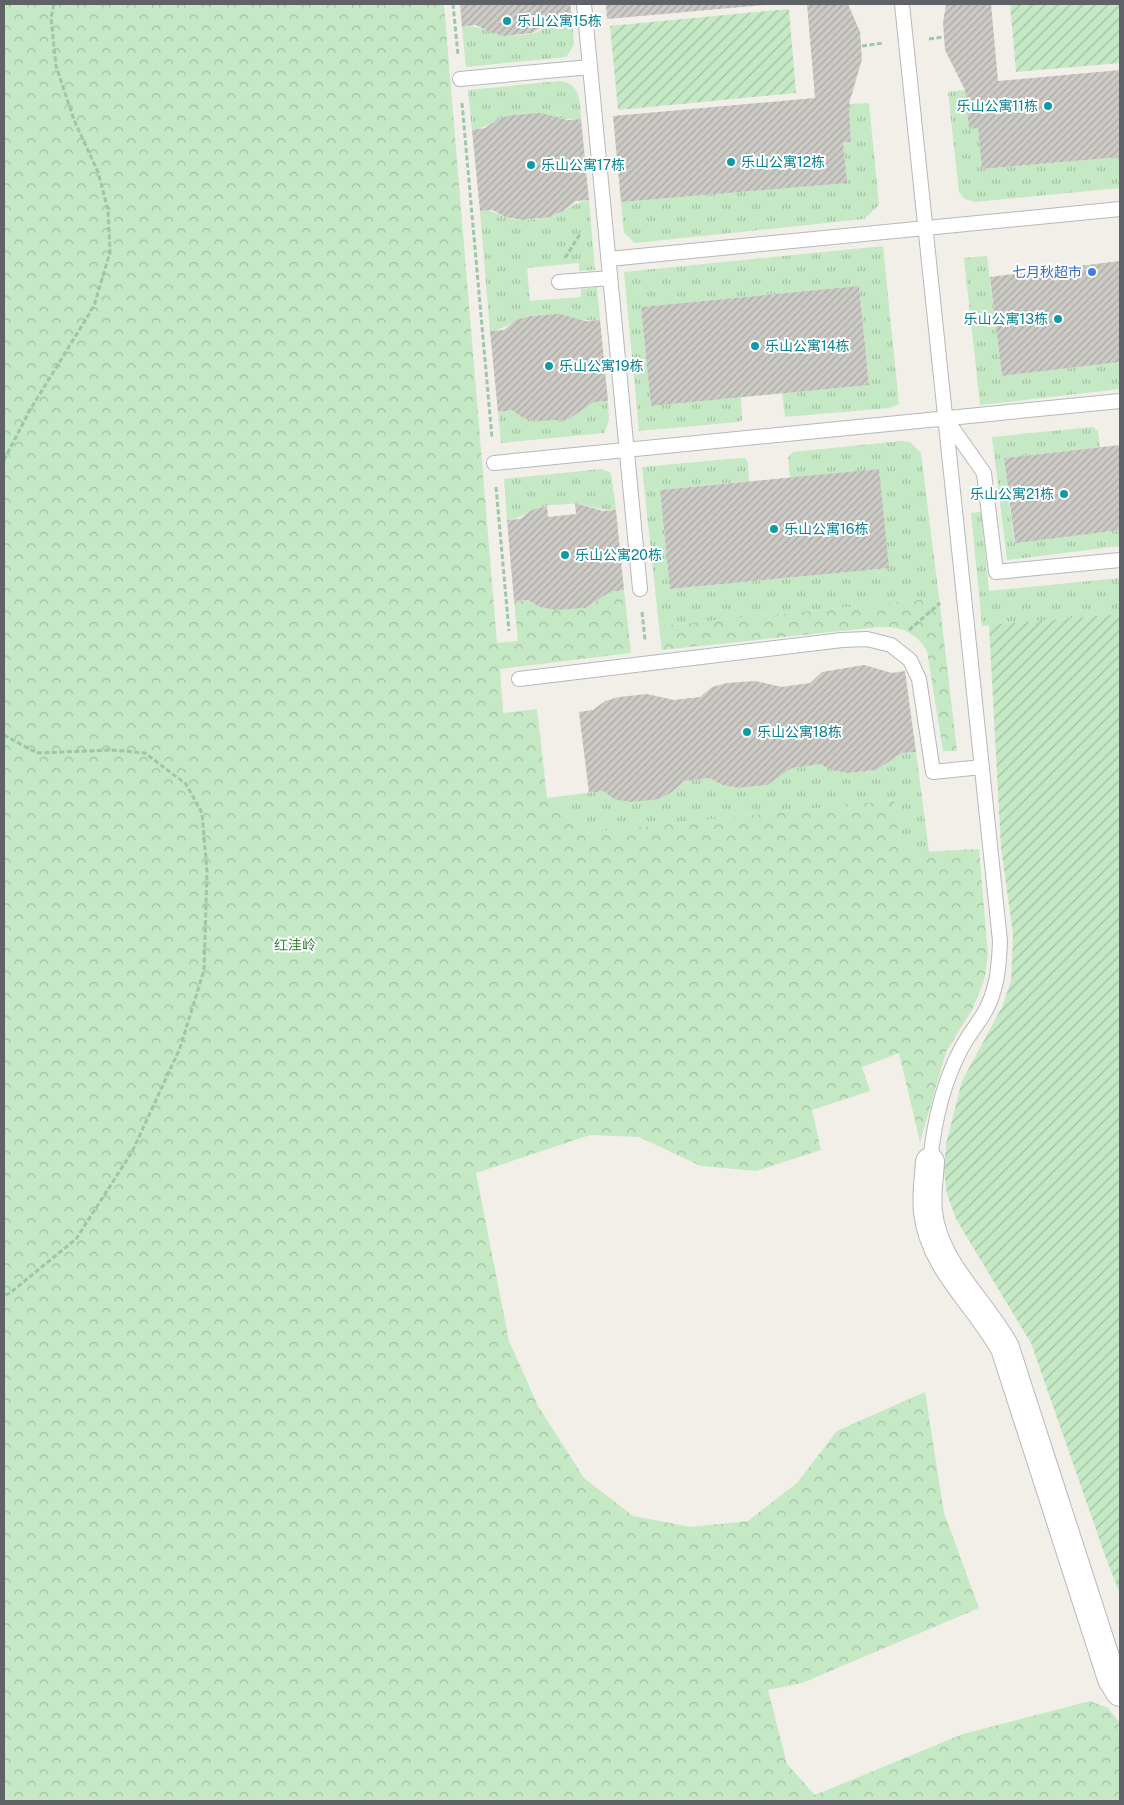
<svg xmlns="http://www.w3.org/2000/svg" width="1124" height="1805" font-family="'Public Sans','Noto Sans SC',sans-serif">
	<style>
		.grass { fill: url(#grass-tufts) }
		.forest { fill: url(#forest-crowns) }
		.garden { fill: url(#garden-furrows) }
		.building { fill: url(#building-hatch) }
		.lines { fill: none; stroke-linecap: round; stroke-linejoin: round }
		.service-casing { stroke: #b5b8bc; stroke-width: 16 }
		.minor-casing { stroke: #b5b8bc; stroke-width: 30 }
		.path { stroke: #9cc7a9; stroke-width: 3; stroke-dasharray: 5 2.5; stroke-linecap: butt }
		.service { stroke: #fff; stroke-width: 14 }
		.minor { stroke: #fff; stroke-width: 28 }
		.culture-dot { fill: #0f9aa8; stroke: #fff; stroke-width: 2 }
		.shop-dot { fill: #3f7fe0; stroke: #fff; stroke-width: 2 }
		.labels { text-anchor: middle; stroke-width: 4; stroke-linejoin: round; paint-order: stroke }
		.culture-label { font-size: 14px; fill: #0d838f; stroke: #fff; text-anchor: start }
		.shop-label { font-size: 14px; fill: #366cbe; stroke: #fff; text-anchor: end }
		.park-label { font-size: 14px; fill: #348238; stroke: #fff }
	</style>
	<defs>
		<pattern id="grass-tufts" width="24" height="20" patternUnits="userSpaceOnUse" patternTransform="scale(1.25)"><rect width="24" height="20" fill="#c5e8c5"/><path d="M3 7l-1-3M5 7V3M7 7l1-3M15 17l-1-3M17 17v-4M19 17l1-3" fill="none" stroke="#a3c0a4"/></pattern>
		<pattern id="forest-crowns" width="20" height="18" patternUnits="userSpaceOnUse" patternTransform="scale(1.25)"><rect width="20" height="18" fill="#c5e8c5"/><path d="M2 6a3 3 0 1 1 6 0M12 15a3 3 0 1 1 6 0" fill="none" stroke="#a3c0a4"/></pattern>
		<pattern id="garden-furrows" width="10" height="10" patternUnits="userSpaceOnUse" patternTransform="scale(1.25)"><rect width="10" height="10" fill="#c5e8c5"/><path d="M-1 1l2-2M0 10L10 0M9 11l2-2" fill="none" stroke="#a3c0a4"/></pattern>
		<pattern id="building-hatch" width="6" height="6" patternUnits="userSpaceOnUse" patternTransform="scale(1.25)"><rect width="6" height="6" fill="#cccac5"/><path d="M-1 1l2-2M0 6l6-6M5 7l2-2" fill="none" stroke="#a9a8a4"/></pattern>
	</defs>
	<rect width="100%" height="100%" fill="#f1efe8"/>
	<!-- grass -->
	<path class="grass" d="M572 16 574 45 566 57 466 67 462 27C481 24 485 33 502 35 511 36 521 35 530 34 547 31 550 18 572 16Z
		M560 81C581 84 580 102 581 119 558 121 536 110 512 115 497 118 487 128 472 130L468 90Z
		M965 90 969 128H978L982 169 1120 157V188L975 202 965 199 959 192 948 92Z
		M869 103 879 205 864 219 635 243 624 233 621 202 846 183 843 142H851L849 104Z
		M589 200 595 270 579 271V263L527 268 530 301 581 297V289L597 287 600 320C576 322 555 311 530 316 513 319 509 329 490 331L480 211C492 210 495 213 505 217 518 222 534 220 547 217 565 215 570 202 589 200Z
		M883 246 899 404 889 408 785 417 782 393 869 385 859 286 641 307 651 406 741 397 742 420 738 422 639 431 624 272Z
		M987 256 1002 376 1120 362V389L980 405 964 258Z
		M608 401 609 421 604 433 501 443 498 412 512 410 523 418 569 419 594 402Z
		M1093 427 1098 431 1100 447 1004 458 1014 542 1120 530V546L1007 560 992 437Z
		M901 441 910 442 921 453 939 598 659 626 642 467 740 458H745L748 463 749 481 660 490 670 589 888 568 879 469 790 478 788 458 793 452Z
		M601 469 611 473 616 510C602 511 592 506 578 504 569 503 559 505 550 505 533 507 523 519 507 520L504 479Z
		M981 512 989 591 1120 578V614L982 626 971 513Z
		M916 752 929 852 901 854 894 800 584 833 547 798 603 791 614 799 672 792 684 781 710 778 722 785 738 788 767 785 792 768 820 764 831 770 848 773 876 770 902 753Z"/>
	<!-- forest -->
	<path class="forest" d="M4 4H444L497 643 518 641 514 601 528 600 540 607 556 610 585 608 610 592 624 590 631 653 500 669 503 713 537 709 547 798 584 833 894 800 901 853 979 849 988 955 984 981 972 1010 946 1052 920 1142 899 1053 862 1067 870 1091 812 1110 821 1150 756 1171 701 1166 639 1137 590 1135 476 1173 509 1341 538 1406 584 1478 633 1516 691 1527 748 1521 797 1483 837 1431 925 1392 944 1513 979 1608 802 1683 768 1690 787 1764 815 1795 963 1734 1090 1701 1108 1708 1120 1723V1801H4Z
		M939 598 957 751H943L927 651C915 631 900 626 878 627L662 650 659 626Z"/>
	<!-- garden -->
	<path class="garden" d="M1010 4H1120V63L1016 72Z
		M789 9 796 93 618 110 610 26Z
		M1120 614V1594L1107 1561 1031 1343 956 1219 947 1194 944 1170 946 1144 962 1081 1002 1007 1011 981 1013 934 1001 847 989 625Z"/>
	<!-- building -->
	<path class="building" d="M460 4H570L572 16 558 17 532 33 504 36 489 32 476 25 462 27Z
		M606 4H764V5L607 19Z
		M807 4H848L860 32 862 59 849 104 851 142H843L847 183 621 202 613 116 815 98Z
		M946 4H991L998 81 1120 70V157L982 169 978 128 969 129 965 90 945 50 943 23Z
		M540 113 568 120 581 119 589 200 576 201 563 211 550 217 522 220 505 217 493 210 480 211 472 130 485 128 498 119 511 115Z
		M1120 261V362L1002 376 990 277Z
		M859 286 869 385 651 406 641 307Z
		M559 314 586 321 600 320 608 401 594 402 569 419 540 421 523 418 512 410 498 412 490 331 504 330 516 320 530 316Z
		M1120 445V530L1015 543 1004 458Z
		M879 469 889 568 670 589 660 490Z
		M575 503 603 511 616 510 624 590 610 592 585 608 556 610 540 607 528 600 514 601 507 520 520 519 532 510 547 506 548 517 576 514Z
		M864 665 892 673 905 671 916 752 902 753 876 770 848 773 831 770 820 764 792 768 767 785 738 788 722 785 710 778 684 781 672 792 659 799 631 802 614 799 603 791 589 793 579 712 593 710 605 701 619 697 647 694 674 700 700 697 712 687 727 683 755 681 782 687 810 683 822 672Z"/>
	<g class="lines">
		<defs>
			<path id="service" d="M584 4 640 589
				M902 4 1000 941C999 967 997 992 983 1015 976 1026 968 1036 962 1047 943 1082 934 1122 930 1162
				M460 79 590 67
				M609 259 1120 209
				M559 282 610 278
				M946 419 984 473 996 572 1120 560
				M494 463 1120 401
				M519 679 842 640 867 639 891 645 910 660 919 679 933 772 982 767"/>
			<path id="minor" d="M930 1162C929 1178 926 1196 928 1212 934 1266 980 1302 1005 1348L1112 1679 1120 1692"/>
		</defs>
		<!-- service casing -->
		<use href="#service" class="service-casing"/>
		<!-- minor casing -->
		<use href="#minor" class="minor-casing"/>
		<!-- path -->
		<path class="path" d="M453 4 458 55
			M929 39 943 37
			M862 46 883 43
			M462 103 492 438
			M565 258 580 234
			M4 460 30 410 94 306 110 252 108 210 98 172 74 120 56 66 51 18 54 4
			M496 487 509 631
			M642 612 645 640
			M909 630 940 603
			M4 735 37 753 112 750 145 753 186 784 202 813 207 871 204 970 180 1048 132 1152 76 1239 10 1293 4 1296"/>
		<!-- service -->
		<use href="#service" class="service"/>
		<!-- minor -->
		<use href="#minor" class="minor"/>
	</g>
	<!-- markers -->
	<g class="culture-dot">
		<circle cx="507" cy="21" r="5"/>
		<circle cx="1048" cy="106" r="5"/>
		<circle cx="731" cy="162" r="5"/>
		<circle cx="531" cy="165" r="5"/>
		<circle cx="1058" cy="319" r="5"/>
		<circle cx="755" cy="346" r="5"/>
		<circle cx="549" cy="366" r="5"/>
		<circle cx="1064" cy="494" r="5"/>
		<circle cx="774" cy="529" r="5"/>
		<circle cx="565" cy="555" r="5"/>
		<circle cx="747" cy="732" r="5"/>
	</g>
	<circle class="shop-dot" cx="1092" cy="272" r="5"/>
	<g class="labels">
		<!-- culture labels -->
		<g class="culture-label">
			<text x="517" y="26">乐山公寓15栋</text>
			<text x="1038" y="111" text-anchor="end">乐山公寓11栋</text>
			<text x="741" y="167">乐山公寓12栋</text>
			<text x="541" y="170">乐山公寓17栋</text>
			<text x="1048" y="324" text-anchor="end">乐山公寓13栋</text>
			<text x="765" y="351">乐山公寓14栋</text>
			<text x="559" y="371">乐山公寓19栋</text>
			<text x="1054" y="499" text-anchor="end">乐山公寓21栋</text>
			<text x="784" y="534">乐山公寓16栋</text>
			<text x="575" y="560">乐山公寓20栋</text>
			<text x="757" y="737">乐山公寓18栋</text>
		</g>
		<!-- shop labels -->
		<g class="shop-label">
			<text x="1082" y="277">七月秋超市</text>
		</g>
		<!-- park labels -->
		<g class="park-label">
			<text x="295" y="950">红洼岭</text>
		</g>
	</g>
	<!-- border -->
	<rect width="1124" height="1805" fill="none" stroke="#5f6368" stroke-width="10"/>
</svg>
